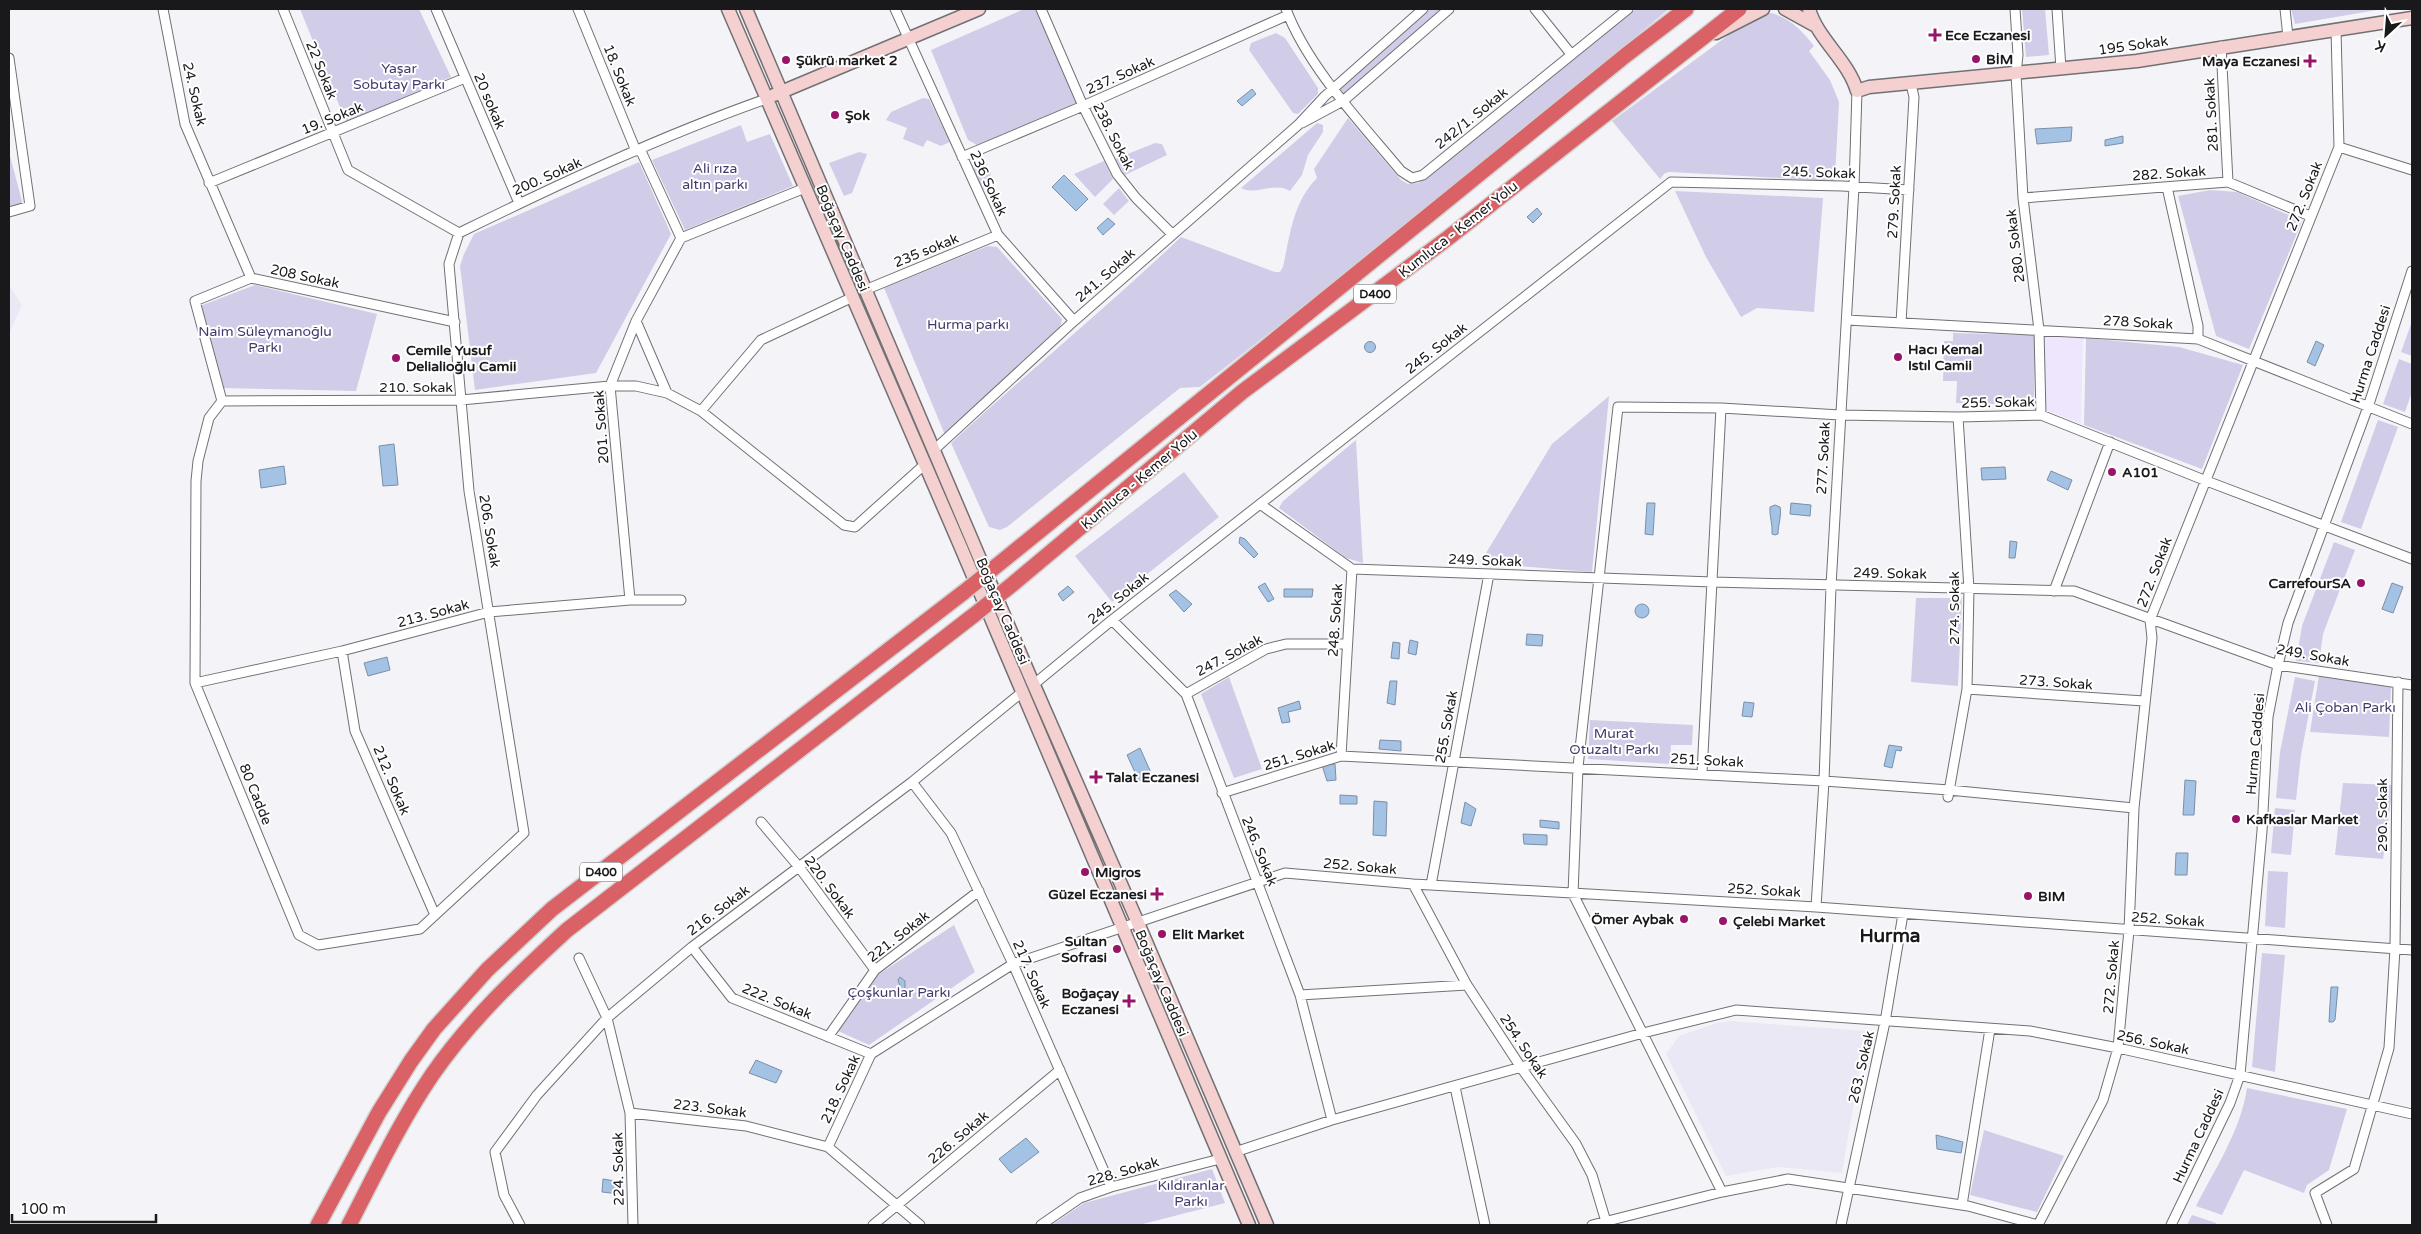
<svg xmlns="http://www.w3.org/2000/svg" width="2421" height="1234" font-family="'Varela Round',sans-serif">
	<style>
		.commercial { fill: #ede6fc }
		.built { fill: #eae8f4 }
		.green { fill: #d1cde8 }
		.water { fill: #a4c2e4; stroke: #7a8fa8 }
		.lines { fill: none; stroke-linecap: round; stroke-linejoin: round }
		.street-casing { stroke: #717174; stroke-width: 11 }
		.secondary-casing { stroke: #717174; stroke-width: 15 }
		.highway-casing { stroke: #d1d1d1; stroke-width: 18 }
		.street { stroke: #fff; stroke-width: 9 }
		.secondary { stroke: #f4d0d1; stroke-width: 12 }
		.highway { stroke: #da6266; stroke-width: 15 }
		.highway-bridge-casing { stroke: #d1d1d1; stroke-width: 18; stroke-linecap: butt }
		.highway-bridge { stroke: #da6266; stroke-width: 15 }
		.poi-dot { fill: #991468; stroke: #fff; stroke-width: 2 }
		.labels { text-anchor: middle; stroke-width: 4; stroke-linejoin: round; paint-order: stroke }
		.shield { fill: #fff; stroke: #5e5e5f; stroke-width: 1 }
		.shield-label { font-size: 12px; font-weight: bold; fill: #19191b }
		.poi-label { font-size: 14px; font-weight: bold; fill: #19191b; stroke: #fff; text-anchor: start }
		.street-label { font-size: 14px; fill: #19191b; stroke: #fff }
		.park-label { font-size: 14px; fill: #45386d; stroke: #fff }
		.district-label { font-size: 19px; font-weight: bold; fill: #19191b; stroke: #fff }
	</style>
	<rect width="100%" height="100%" fill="#f4f4f8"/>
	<!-- commercial -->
	<path class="commercial" d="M2044 334 2083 337 2081 424 2046 410Z"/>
	<!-- built -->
	<path class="built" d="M9 285 22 305 9 334Z
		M1731 1021 1866 1031 1842 1173 1778 1167 1726 1176 1666 1054 1679 1036 1717 1023Z"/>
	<!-- green -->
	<path class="green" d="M300 9H419L451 77 346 122Z
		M1024 9H1036L1078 103 977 145 968 140 931 50Z
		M1428 9H1444L1343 97 1337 89Z
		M1636 9H1669L1398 232 1200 387 1180 388 1007 527 1000 530 989 527 951 443C1027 373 1106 308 1181 237L1275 272H1280L1283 267C1290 235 1293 202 1317 178L1314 169 1348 118 1401 180 1408 184 1418 183Z
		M2022 9H2045L2049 55 2026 57Z
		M2291 9H2377V10L2295 24Z
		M1766 12C1787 15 1802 30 1814 46L1809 51 1830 80 1839 102 1835 178 1834 181 1670 172 1665 173 1660 179 1612 121 1745 23Z
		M1276 33 1285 38 1318 88V94L1298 114 1293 113 1249 50 1251 43Z
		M923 98 929 99 950 142 941 146 927 140 923 147 903 139 907 128 886 120 891 112Z
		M1317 123 1323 125V132L1308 155 1302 175 1290 191C1275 181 1256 196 1241 188Z
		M741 125 747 142 770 134 793 186 685 230 652 160Z
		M1155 143 1162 144 1167 155 1125 175 1115 159Z
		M9 152 24 209 9 213Z
		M859 152 867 154 852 193 844 196 829 163Z
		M984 160 991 173 987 187 981 190 969 166Z
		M1104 161 1113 179 1095 197 1074 174Z
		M639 162 671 234 596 373 475 390 460 266 464 254 474 234Z
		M1119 188 1129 201 1114 215 1103 204Z
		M2210 190 2237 192 2302 221 2249 349 2216 336 2178 196Z
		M1675 191 1823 198 1814 312 1757 308 1741 317 1706 257Z
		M988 246 997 247 1062 319 1060 328 945 435 884 288Z
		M255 285 377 314 356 391 221 388 200 306Z
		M2412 321V356L2401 352Z
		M1953 333 2035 335 2034 405 1956 403 1957 381H1943L1944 341H1953Z
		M2086 338 2179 347 2243 365 2202 469 2084 425Z
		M2399 359 2412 364V392L2405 412 2383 404Z
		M1609 396 1592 572 1480 563 1552 444Z
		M2378 420 2398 427 2361 529 2341 522Z
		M1356 440 1363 563 1346 558 1279 508 1283 501Z
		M1184 472 1219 517 1112 602 1075 556Z
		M2334 542 2355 550 2323 634 2319 663 2296 661 2302 626Z
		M1916 598H1962L1958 686 1911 682Z
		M2319 675 2391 687 2389 737 2310 732Z
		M1229 677 1262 769 1234 778 1201 694Z
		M2295 677 2315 681 2301 755 2296 800 2276 798 2280 752Z
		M1590 720 1693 725 1692 745H1671L1670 764 1588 759Z
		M2343 783 2393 785 2383 859 2335 855Z
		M2275 808 2295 810 2291 855 2271 853Z
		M2268 871 2288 872 2285 928 2265 926Z
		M954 925 975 972 869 1045 838 1031 876 976Z
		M2262 953 2285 955 2275 1072 2252 1067Z
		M2247 1088 2347 1109 2329 1170 2307 1185 2304 1193 2244 1170 2222 1215 2196 1206C2215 1169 2241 1130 2247 1088Z
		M1984 1130 2064 1156 2037 1212 1970 1195Z
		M1212 1169 1225 1203 1139 1225H1052L1084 1203Z
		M2192 1215 2216 1223V1225H2187Z"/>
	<!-- water -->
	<path class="water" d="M1252 89 1256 94 1242 106 1237 101Z
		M2072 127 2071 141 2037 144 2035 129Z
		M2123 136V143L2105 146V140Z
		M1064 175 1088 199 1076 211 1052 187Z
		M1537 208 1542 214 1533 223 1527 217Z
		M1108 218 1115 224 1103 235 1097 228Z
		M2316 341 2324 345 2315 366 2307 362Z
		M1364.5 347a5.5 5.5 0 1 1 11 0a5.5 5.5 0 1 1-11 0Z
		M394 444 398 485 383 486 379 446Z
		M284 466 286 484 261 488 259 470Z
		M2005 467 2006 479 1982 480 1981 468Z
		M2051 471 2072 480 2068 490 2047 480Z
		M1647 503H1655L1653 535 1645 534Z
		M1791 503 1811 505 1810 516 1790 514Z
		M1775 505 1780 507C1782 515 1778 525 1778 534L1775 535 1772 534C1773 524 1769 516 1770 507Z
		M1240 537 1245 539 1258 554 1254 558 1239 543Z
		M2010 541 2017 542 2015 558H2009Z
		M1265 583 1274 599 1268 602 1258 587Z
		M2392 583 2403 587 2393 613 2382 609Z
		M1068 586 1074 592 1063 601 1058 594Z
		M1284 589H1313L1312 597H1284Z
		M1176 590 1192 604 1184 612 1169 595Z
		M1635 611a7 7 0 1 1 14 0a7 7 0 1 1-14 0Z
		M1527 634 1543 635 1542 646 1526 645Z
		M1410 640 1418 642 1416 655 1408 653Z
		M1393 642 1400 643 1399 659 1391 658Z
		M387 657 390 670 368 676 364 663Z
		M1390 681H1397L1395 705 1387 703Z
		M1299 701 1301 709 1288 712 1290 722 1282 723 1278 708Z
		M1744 702 1754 703 1752 717 1742 716Z
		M1380 740 1401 741V751L1379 749Z
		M1889 745 1902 747 1901 751 1896 750 1892 768 1884 766Z
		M1140 748 1152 775 1139 781 1127 755Z
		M1335 764 1336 780 1327 781 1322 765Z
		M2185 780 2196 781 2194 815H2183Z
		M1340 795 1357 796V804H1340Z
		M1374 801 1387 802 1386 836 1373 835Z
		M1465 802 1476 809 1471 826 1461 823Z
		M1540 820 1559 822V829L1540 827Z
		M1523 834 1547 835V845L1524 844Z
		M2176 853H2188L2187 875H2175Z
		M900 977 905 981V991L899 994 900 986 898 980Z
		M2331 987H2338L2335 1020 2333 1022H2329Z
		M756 1060 782 1071 776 1083 749 1073Z
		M1936 1135 1963 1142 1961 1153 1937 1149Z
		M1026 1138 1039 1152 1011 1173 999 1159Z
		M603 1179 621 1182 619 1194 602 1192Z"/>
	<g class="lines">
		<defs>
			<path id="street" d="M163 9 185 124 251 278 455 322
				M283 9 348 170 459 233C559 184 661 136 766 99
				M436 9 519 203
				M578 9 636 151
				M895 9 998 235 1074 321
				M1041 9 1083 106 1117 174 1136 198 1172 234
				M1286 9C1307 66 1362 124 1401 171L1412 178 1423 175 1628 9
				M1535 9 1571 54
				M2015 9 2018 55 2016 74 2023 198 2039 330 2041 415
				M2057 9 2061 69
				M2285 9 2288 37
				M2221 46 2228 182
				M9 58 30 206 9 212
				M1302 123 1343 101 1449 9
				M2339 147 2412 170
				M640 149 681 238
				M962 157 1083 106 1288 15
				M209 183 465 78
				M2167 187 2198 326V339
				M2023 198 2228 182 2310 216
				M681 238 805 188
				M865 290 998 235
				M1847 320 2198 339 2412 424
				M636 321 667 393
				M1901 323 1914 97 1911 84
				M222 401 209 418 198 461 196 481 195 683 299 935 318 945 420 929 524 833 469 491 449 264 459 233
				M222 401 461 400 610 386H636L667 393 701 411 761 340 853 297
				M222 401 195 301 251 278
				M701 411 844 525 855 527 924 465
				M934 450 1074 321 1298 125 1325 96 1423 9
				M1260 504 1352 569 1341 756
				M1352 569 1713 582 2074 591 2278 665 2412 685
				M2054 591 2110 442
				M630 600 610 386 636 321 681 238
				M1112 620 1186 694 1300 995 1332 1120
				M342 651 355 731 435 915
				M195 683 342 651 489 612 630 600H681
				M1033 685 1112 620 1671 182 1842 186 1909 190
				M1967 689 2144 701
				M1186 694 1266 649 1286 644H1347
				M1702 773 1721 408
				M912 782 951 833 1013 964 1111 1187
				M1222 793 1341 756 1824 781 1949 790 2134 808
				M1948 797 1967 689 1969 589 1958 417
				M761 822 799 867 875 970
				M1413 884 1467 985 1522 1069 1576 1144 1592 1175 1607 1225
				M1431 885 1489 574
				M1816 907 1824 781 1831 586 1854 187 1857 91
				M692 947 732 998 871 1054
				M579 958 607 1018 630 1113 746 1126 828 1147 920 1225
				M1300 995 1467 985
				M828 1037 875 970 979 891
				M1455 1087 1485 1225
				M630 1113 633 1225
				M828 1147 871 1054 1013 964 1285 873 1413 884 1816 907 2412 950
				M1235 1152 1332 1120 1643 1033 1736 1010 2030 1031 2118 1048 2412 1114
				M1722 1192 1573 894 1578 767 1618 407 1721 408 1840 415 1958 417 2041 415 2204 480 2412 559
				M1962 1205 1990 1029
				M520 1225 504 1195 495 1152 537 1095 607 1018 692 947 912 782 1021 693
				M873 1225 1060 1070
				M1041 1225 1080 1198 1111 1187 1220 1159
				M1592 1225 1722 1192 1788 1179 1968 1206 2038 1225
				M1841 1225 1885 1022 1903 914
				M2038 1225 2103 1100 2118 1048 2129 930 2134 808 2152 638 2150 620 2339 147 2336 30
				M2171 1225 2230 1103 2240 1075 2262 831 2268 717 2278 665 2288 623 2368 407 2412 271
				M2327 1225 2315 1193 2354 1169 2389 1048 2395 949 2398 682"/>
			<path id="secondary" d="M728 9 959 543 1249 1225
				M746 9 1029 674 1138 923 1267 1225
				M1785 9 1814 25
				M1809 9C1818 40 1848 60 1857 91L1869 87 2137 61 2412 18
				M1716 33 1763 9
				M774 95 979 9"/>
			<path id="highway" d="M1005 559 1626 55 1686 9
				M1014 583 1242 392 1448 238 1739 9
				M318 1225 379 1112 411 1061 434 1029 487 970 552 909 964 592
				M349 1225C375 1175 400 1122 432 1075 470 1020 518 975 567 930L974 615"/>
		</defs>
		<!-- street casing -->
		<use href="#street" class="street-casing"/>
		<!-- secondary casing -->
		<use href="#secondary" class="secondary-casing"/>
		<!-- highway casing -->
		<use href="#highway" class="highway-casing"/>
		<!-- street -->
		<use href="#street" class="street"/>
		<!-- secondary -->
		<use href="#secondary" class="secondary"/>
		<!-- highway -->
		<use href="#highway" class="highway"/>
		<defs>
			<path id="highway-bridge" d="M964 592 1005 559
				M974 615 1014 583"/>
		</defs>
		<!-- highway-bridge casing -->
		<use href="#highway-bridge" class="highway-bridge-casing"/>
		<!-- highway-bridge -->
		<use href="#highway-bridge" class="highway-bridge"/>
	</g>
	<!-- markers -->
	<g class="poi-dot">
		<path d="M1932.5 27.5h5v5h5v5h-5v5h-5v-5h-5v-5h5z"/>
		<circle cx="1976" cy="59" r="5"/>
		<circle cx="786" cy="60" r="5"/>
		<path d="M2307.5 53.5h5v5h5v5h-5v5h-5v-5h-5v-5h5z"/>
		<circle cx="835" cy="115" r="5"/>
		<circle cx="1898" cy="357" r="5"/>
		<circle cx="396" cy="358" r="5"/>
		<circle cx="2112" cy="472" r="5"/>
		<circle cx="2361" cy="583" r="5"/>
		<path d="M1093.5 769.5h5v5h5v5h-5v5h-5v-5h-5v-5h5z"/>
		<circle cx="2236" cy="819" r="5"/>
		<circle cx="1085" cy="872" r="5"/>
		<path d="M1154.5 886.5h5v5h5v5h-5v5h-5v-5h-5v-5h5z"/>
		<circle cx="2028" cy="896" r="5"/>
		<circle cx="1684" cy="919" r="5"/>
		<circle cx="1723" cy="921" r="5"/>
		<circle cx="1162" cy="934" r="5"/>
		<circle cx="1117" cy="949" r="5"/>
		<path d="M1126.5 993.5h5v5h5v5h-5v5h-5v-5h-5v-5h5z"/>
	</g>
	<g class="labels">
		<!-- shield labels -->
		<g class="shield">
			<rect x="1354" y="284.5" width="42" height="19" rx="4"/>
			<rect x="580" y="862.5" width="42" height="19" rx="4"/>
		</g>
		<g class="shield-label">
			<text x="1375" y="298">D400</text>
			<text x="601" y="876">D400</text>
		</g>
		<!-- poi labels -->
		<g class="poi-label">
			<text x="1945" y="40">Ece Eczanesi</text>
			<text x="1986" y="64">BİM</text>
			<text x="796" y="65">Şükrü market 2</text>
			<text x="2300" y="66" text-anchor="end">Maya Eczanesi</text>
			<text x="845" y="120">Şok</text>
			<text x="1908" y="354">Hacı Kemal<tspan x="1908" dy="16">Istıl Camii</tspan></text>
			<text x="406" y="355">Cemile Yusuf<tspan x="406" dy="16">Delialioğlu Camii</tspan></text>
			<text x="2122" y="477">A101</text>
			<text x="2351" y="588" text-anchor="end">CarrefourSA</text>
			<text x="1106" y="782">Talat Eczanesi</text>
			<text x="2246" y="824">Kafkaslar Market</text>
			<text x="1095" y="877">Migros</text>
			<text x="1147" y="899" text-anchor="end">Güzel Eczanesi</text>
			<text x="2038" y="901">BIM</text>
			<text x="1674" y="924" text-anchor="end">Ömer Aybak</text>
			<text x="1733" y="926">Çelebi Market</text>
			<text x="1172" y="939">Elit Market</text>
			<text x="1107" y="946" text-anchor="end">Sultan<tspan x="1107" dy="16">Sofrasi</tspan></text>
			<text x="1119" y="998" text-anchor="end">Boğaçay<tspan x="1119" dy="16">Eczanesi</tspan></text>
		</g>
		<!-- street labels -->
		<g class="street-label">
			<text transform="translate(2133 45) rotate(-8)" y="5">195 Sokak</text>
			<text transform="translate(322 70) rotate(68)" y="5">22 Sokak</text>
			<text transform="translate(620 75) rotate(68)" y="5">18. Sokak</text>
			<text transform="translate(1120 75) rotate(-24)" y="5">237. Sokak</text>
			<text transform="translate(195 94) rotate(77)" y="5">24. Sokak</text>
			<text transform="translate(490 101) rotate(67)" y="5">20 sokak</text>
			<text transform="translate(2211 115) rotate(-93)" y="5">281. Sokak</text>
			<text transform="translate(332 118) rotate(-22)" y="5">19. Sokak</text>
			<text transform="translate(1471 118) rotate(-39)" y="5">242/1. Sokak</text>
			<text transform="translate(1114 136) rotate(63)" y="5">238. Sokak</text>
			<text transform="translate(1819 172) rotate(2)" y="5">245. Sokak</text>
			<text transform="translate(2169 173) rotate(-4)" y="5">282. Sokak</text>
			<text transform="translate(547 176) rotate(-24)" y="5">200. Sokak</text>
			<text transform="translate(989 183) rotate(65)" y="5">236 Sokak</text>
			<text transform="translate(2304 196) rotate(-68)" y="5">272. Sokak</text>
			<text transform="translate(1894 202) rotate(-87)" y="5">279. Sokak</text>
			<text transform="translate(1458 229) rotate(-38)" y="5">Kumluca - Kemer Yolu</text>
			<text transform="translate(843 238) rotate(67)" y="5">Boğaçay Caddesi</text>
			<text transform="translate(2015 246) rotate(-97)" y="5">280. Sokak</text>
			<text transform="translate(926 250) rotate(-22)" y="5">235 sokak</text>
			<text transform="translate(1105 275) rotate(-41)" y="5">241. Sokak</text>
			<text transform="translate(305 276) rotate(12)" y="5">208 Sokak</text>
			<text transform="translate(2138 322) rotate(3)" y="5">278 Sokak</text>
			<text transform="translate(1436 348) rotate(-38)" y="5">245. Sokak</text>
			<text transform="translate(2370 354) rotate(-72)" y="5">Hurma Caddesi</text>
			<text x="416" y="392">210. Sokak</text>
			<text transform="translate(1998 402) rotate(-1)" y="5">255. Sokak</text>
			<text transform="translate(601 427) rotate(-94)" y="5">201. Sokak</text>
			<text transform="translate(1823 458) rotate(-87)" y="5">277. Sokak</text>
			<text transform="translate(1139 479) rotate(-40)" y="5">Kumluca - Kemer Yolu</text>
			<text transform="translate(490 531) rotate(81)" y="5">206. Sokak</text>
			<text transform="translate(1485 560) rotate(2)" y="5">249. Sokak</text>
			<text transform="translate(2154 572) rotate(-69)" y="5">272. Sokak</text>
			<text transform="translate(1890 573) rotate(1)" y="5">249. Sokak</text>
			<text transform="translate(1118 598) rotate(-39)" y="5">245. Sokak</text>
			<text transform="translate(1954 608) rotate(-90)" y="5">274. Sokak</text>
			<text transform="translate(1003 611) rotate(67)" y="5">Boğaçay Caddesi</text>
			<text transform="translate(433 613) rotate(-15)" y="5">213. Sokak</text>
			<text transform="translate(1335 620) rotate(-86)" y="5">248. Sokak</text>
			<text transform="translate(1229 655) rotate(-28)" y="5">247. Sokak</text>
			<text transform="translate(2313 655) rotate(10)" y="5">249. Sokak</text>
			<text transform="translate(2056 682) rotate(4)" y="5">273. Sokak</text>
			<text transform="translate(1446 727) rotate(-80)" y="5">255. Sokak</text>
			<text transform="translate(2255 744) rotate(-85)" y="5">Hurma Caddesi</text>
			<text transform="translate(1299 755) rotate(-17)" y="5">251. Sokak</text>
			<text transform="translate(1707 760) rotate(3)" y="5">251. Sokak</text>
			<text transform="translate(392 780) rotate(67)" y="5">212. Sokak</text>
			<text transform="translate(256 794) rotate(68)" y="5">80 Cadde</text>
			<text transform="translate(2382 815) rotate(-90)" y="5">290. Sokak</text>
			<text transform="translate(1260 851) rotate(68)" y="5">246. Sokak</text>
			<text transform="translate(1360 866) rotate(5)" y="5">252. Sokak</text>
			<text transform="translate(830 887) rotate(53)" y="5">220. Sokak</text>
			<text transform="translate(1764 890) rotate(3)" y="5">252. Sokak</text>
			<text transform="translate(718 910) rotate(-37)" y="5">216. Sokak</text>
			<text transform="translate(2168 919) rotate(4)" y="5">252. Sokak</text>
			<text transform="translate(898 936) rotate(-38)" y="5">221. Sokak</text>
			<text transform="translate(1032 974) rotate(66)" y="5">217. Sokak</text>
			<text transform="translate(2111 977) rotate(-85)" y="5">272. Sokak</text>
			<text transform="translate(1162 983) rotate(67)" y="5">Boğaçay Caddesi</text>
			<text transform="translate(777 1001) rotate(22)" y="5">222. Sokak</text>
			<text transform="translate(2153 1042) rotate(12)" y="5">256. Sokak</text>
			<text transform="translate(1524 1046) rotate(56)" y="5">254. Sokak</text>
			<text transform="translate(1861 1067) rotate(-77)" y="5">263. Sokak</text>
			<text transform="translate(840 1089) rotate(-65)" y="5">218. Sokak</text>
			<text transform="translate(710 1108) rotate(7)" y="5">223. Sokak</text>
			<text transform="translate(2198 1136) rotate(-65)" y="5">Hurma Caddesi</text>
			<text transform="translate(958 1137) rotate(-40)" y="5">226. Sokak</text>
			<text transform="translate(618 1169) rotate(-91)" y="5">224. Sokak</text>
			<text transform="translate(1123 1171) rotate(-16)" y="5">228. Sokak</text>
		</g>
		<!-- park labels -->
		<g class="park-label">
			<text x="399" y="73">Yaşar<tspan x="399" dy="16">Sobutay Parkı</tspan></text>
			<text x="715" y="173">Ali rıza<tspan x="715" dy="16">altın parkı</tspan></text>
			<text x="968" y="329">Hurma parkı</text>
			<text x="265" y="336">Naim Süleymanoğlu<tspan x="265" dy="16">Parkı</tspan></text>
			<text x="2345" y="712">Ali Çoban Parkı</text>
			<text x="1614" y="738">Murat<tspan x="1614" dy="16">Otuzaltı Parkı</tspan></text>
			<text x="899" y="997">Çoşkunlar Parkı</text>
			<text x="1191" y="1190">Kıldıranlar<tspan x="1191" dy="16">Parkı</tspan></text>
		</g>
		<!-- district labels -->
		<g class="district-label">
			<text x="1890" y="942">Hurma</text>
		</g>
	</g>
	<!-- border -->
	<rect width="2421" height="1234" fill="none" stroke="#19191b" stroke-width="20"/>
	<!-- north arrow -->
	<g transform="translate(2386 35) rotate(206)" stroke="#ffffff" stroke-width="4" paint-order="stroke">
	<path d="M0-4L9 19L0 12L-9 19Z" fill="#19191b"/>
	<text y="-8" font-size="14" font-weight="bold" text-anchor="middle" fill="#19191b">K</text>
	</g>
	<!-- scale -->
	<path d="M12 1214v8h144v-8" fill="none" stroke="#19191b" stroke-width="2.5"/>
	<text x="20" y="1214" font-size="15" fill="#19191b" stroke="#ffffff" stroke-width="4" paint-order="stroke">100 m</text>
</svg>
